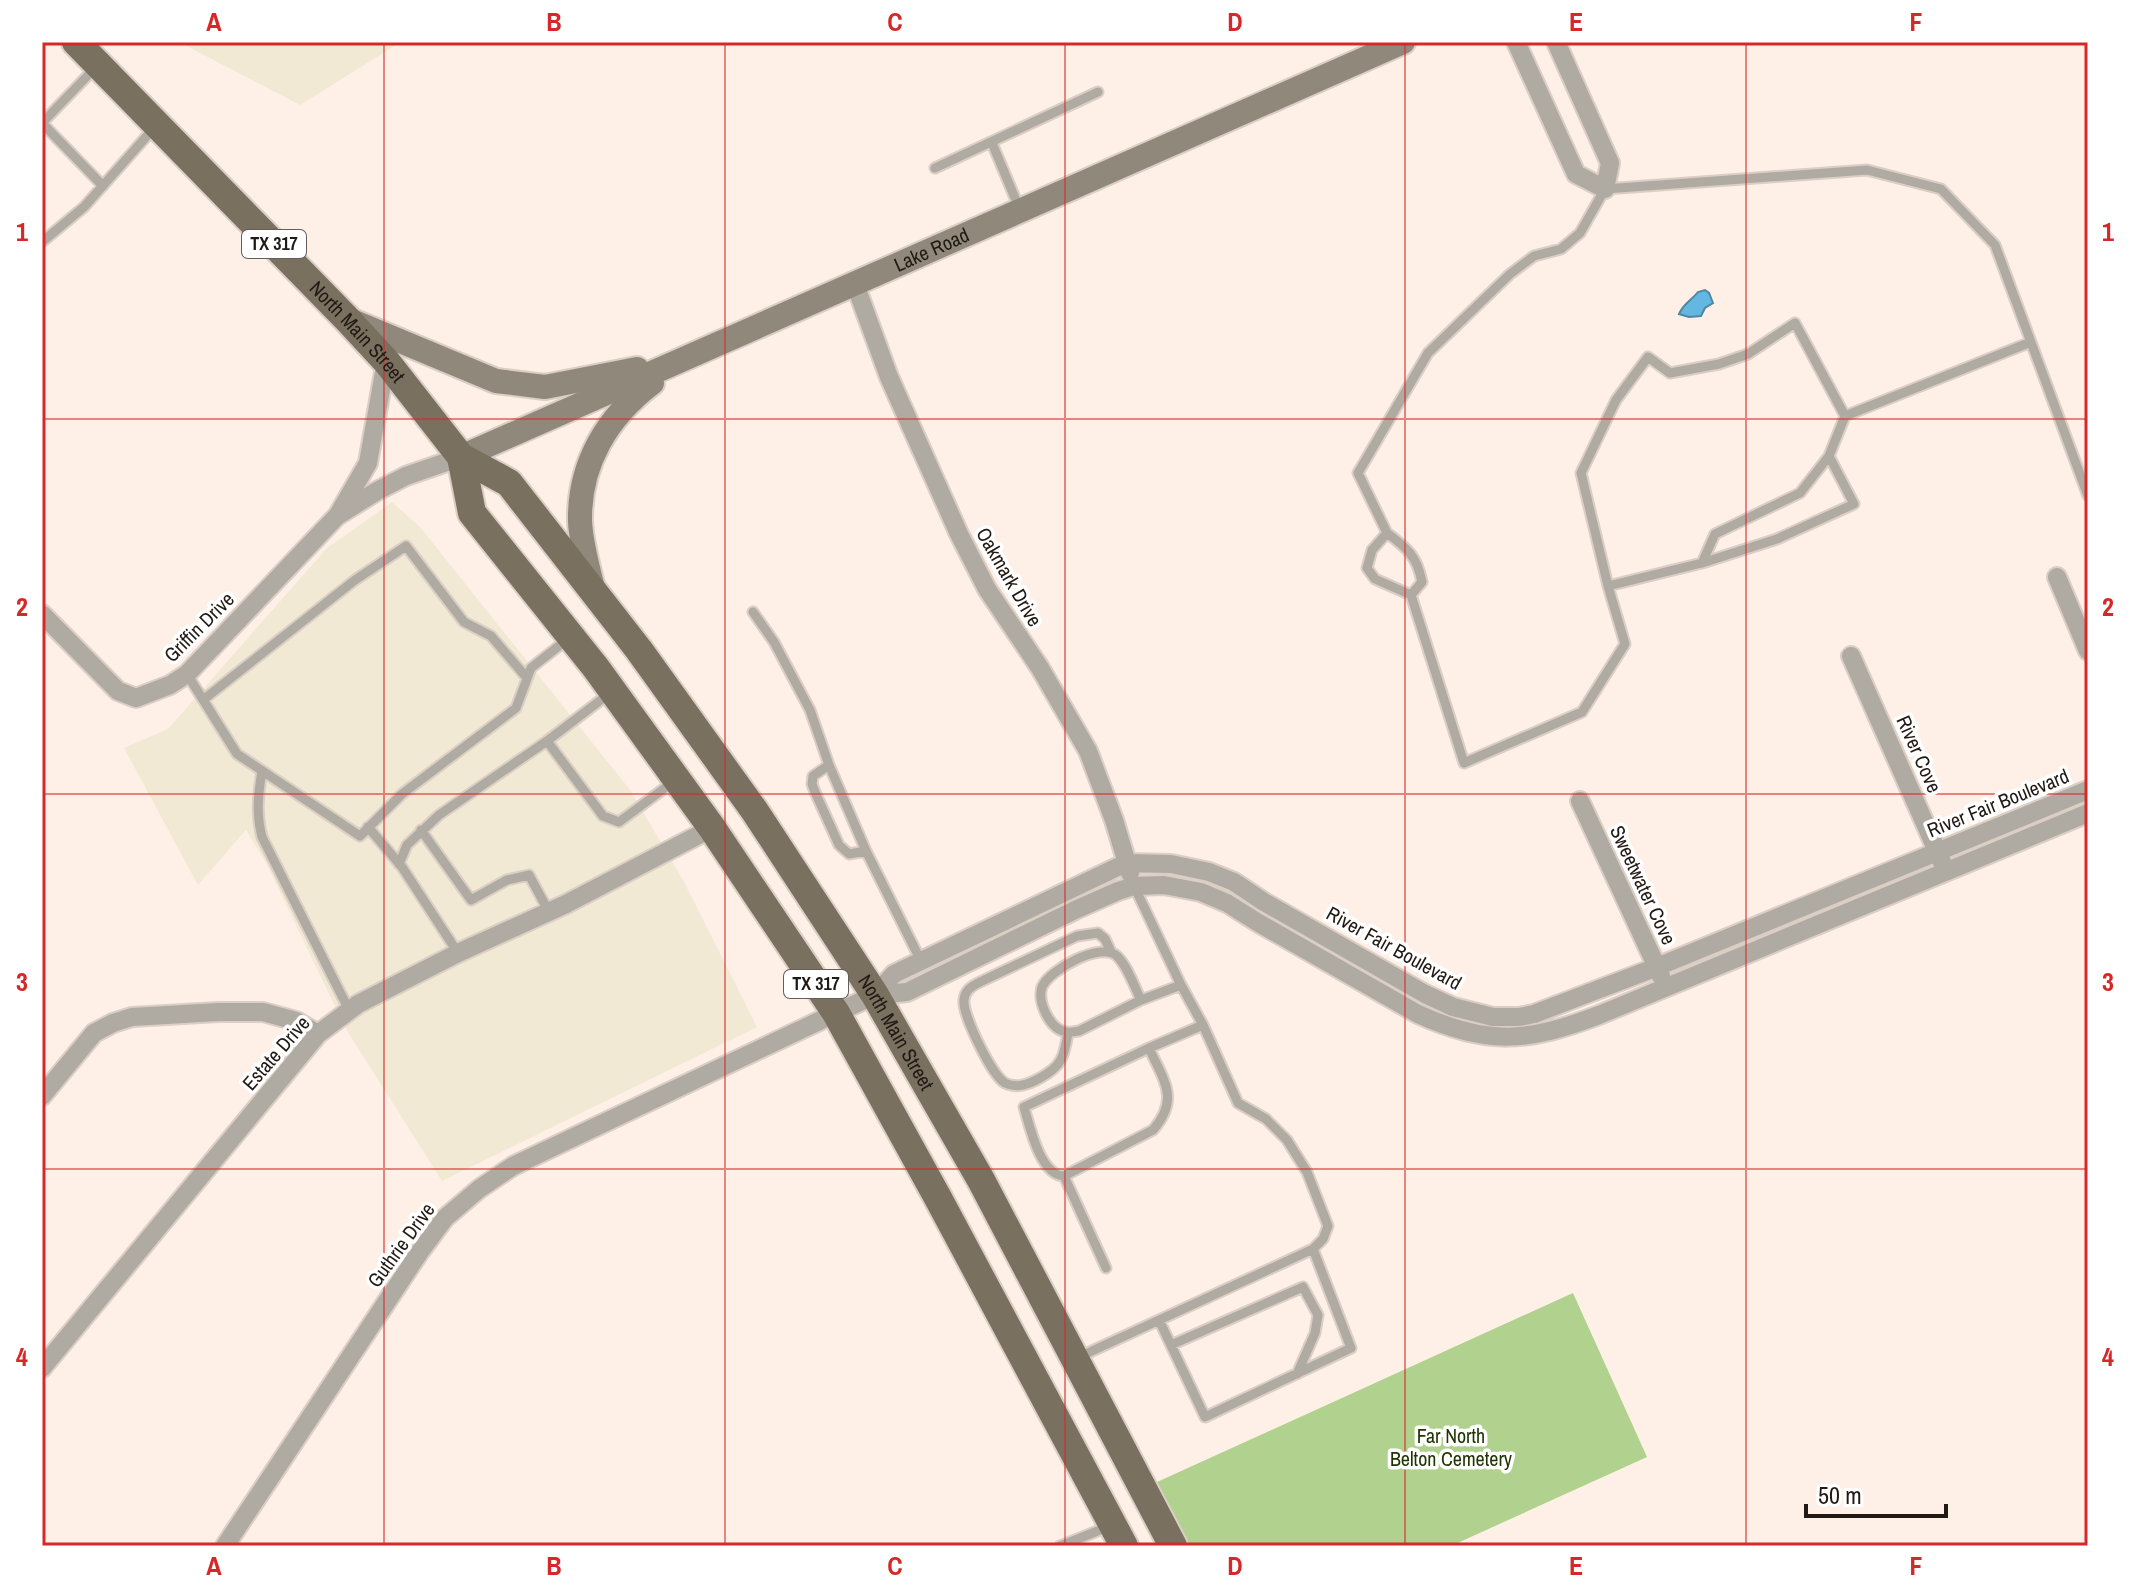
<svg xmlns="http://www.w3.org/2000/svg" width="2130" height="1588" font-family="'Archivo Narrow',sans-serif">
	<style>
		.commercial { fill: #f1e9d3 }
		.green { fill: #b1d18e }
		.water { fill: #63b7e0; stroke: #4f88a3; stroke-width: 2 }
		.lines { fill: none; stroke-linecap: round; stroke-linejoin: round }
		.lane-casing { stroke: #dbcec5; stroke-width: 13 }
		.street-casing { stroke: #dbcec5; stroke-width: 22 }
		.secondary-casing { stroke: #dbcec5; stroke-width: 28 }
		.primary-casing { stroke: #dbcec5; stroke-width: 32 }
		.lane { stroke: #b0aba2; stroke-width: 9 }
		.street { stroke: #b0aba2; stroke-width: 18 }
		.secondary { stroke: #90897b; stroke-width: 24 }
		.primary { stroke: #79705f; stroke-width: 28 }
		.grid { fill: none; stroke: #d62828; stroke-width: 2; stroke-opacity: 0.55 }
		.labels { text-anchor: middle; stroke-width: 7; stroke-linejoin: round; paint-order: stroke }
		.shield { fill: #fff; stroke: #645e5a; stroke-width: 2 }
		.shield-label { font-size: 18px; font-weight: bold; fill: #211914 }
		.street-label { font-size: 20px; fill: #211914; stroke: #fff }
		.park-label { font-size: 20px; fill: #213502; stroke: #fff }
		.neatline { fill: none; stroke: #d62828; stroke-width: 3 }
		.grid-label { font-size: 26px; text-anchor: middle; font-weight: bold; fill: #d62828 }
	</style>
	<rect width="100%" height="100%" fill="#fef0e7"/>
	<!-- commercial -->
	<path class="commercial" d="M179 42H401L300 105Z
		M392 502 420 527 630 790 682 878 757 1027 442 1181 346 1029 265 861 246 830 198 885 124 748 168 729 326 549Z"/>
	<!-- green -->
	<path class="green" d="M1573 1293 1647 1457 1451 1546H1186L1157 1482Z"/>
	<!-- water -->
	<path class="water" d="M1705 290 1709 293 1713 303 1705 308 1701 316 1689 317 1679 314C1684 303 1691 301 1698 292Z"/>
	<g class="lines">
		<defs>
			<path id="lane" d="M42 123 103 186
				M42 123 96 67
				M992 143 1020 210
				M935 168 1098 92
				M42 242 84 207 154 128
				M2031 342 1845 416 1829 456 1800 493 1715 534 1702 563 1608 586 1625 644 1582 712 1464 763 1411 595 1375 579 1367 568 1372 550 1387 533 1358 473 1428 353 1510 274 1534 256 1561 249 1580 233 1605 189 1867 170 1941 189 1995 245 2088 496
				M1387 533C1407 548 1417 556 1422 582L1411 595
				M1702 563 1777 539 1854 504 1829 456
				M1608 586 1581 473 1616 400 1648 357 1670 373 1719 364 1748 354 1795 323 1845 416
				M753 612 774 642 810 710 829 765 866 851 921 961
				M187 674 237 754 360 836 402 794 516 708 531 668 569 638
				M610 693 547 741 603 816 619 822 673 782
				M203 700 355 580 406 546 464 622 491 636 527 678
				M829 765 813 776 812 784 815 792 839 845 849 854 866 851
				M262 771C258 795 256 814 262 837L349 1010
				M368 827 402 867 458 953
				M421 830 471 900 507 880 529 875 549 912
				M399 864 407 845 439 815 547 741
				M1141 1000C1134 986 1128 967 1117 956 1101 941 1049 970 1042 987 1037 1002 1050 1030 1067 1032 1070 1033 1076 1031 1079 1031L1141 1000 1181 985
				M1068 1033C1064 1057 1062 1066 1040 1078 1029 1084 1017 1089 1005 1083 992 1076 962 1014 964 1000 965 990 972 986 980 982L1077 936 1098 933 1105 939 1111 952
				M1149 1048C1164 1081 1180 1099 1153 1130L1064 1176C1040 1175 1030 1127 1024 1107L1149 1048 1203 1025
				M1064 1176 1106 1268
				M1159 1320 1205 1417 1351 1348 1313 1249
				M1171 1345 1303 1287 1318 1315 1315 1333 1297 1374
				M1079 1357 1313 1249 1323 1239 1328 1226 1307 1172 1287 1140 1266 1119 1238 1103 1203 1025 1181 985 1134 886
				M1060 1546 1110 1526"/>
			<path id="street" d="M1516 42 1576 174 1605 189 1610 163 1556 42
				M855 284 889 377 959 534 987 589 1040 668 1088 751 1114 820 1130 873
				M339 513 368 463 386 361
				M2057 577 2088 651
				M42 614 118 691 136 698 170 685 187 674 337 516 377 491 406 476 461 457
				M1851 656 1942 862
				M1580 801 1661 976
				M875 995 894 974 1126 863 1171 864 1209 872 1234 882 1264 902 1425 994 1453 1007 1493 1017H1519L1534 1014 1657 967 2088 790
				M42 1096 94 1033 113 1023 132 1017 218 1012H263L296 1021 318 1034
				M42 1368 318 1034 358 1004 458 953 566 904 712 828
				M225 1546 419 1253 445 1218 479 1189 513 1166 836 1013 875 995 907 992 1075 910 1118 891 1134 886 1164 885 1201 892 1227 903 1257 922 1418 1014C1488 1046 1528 1042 1599 1015L2088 813"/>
			<g id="secondary">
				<path d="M352 321 496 381 545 387 637 369"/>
				<path id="s1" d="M461 457 1403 42"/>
				<path d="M593 589C588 567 581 544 580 521 579 464 607 417 652 383"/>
			</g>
			<g id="primary">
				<path id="s2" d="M76 42 348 320 386 361 461 457 509 483 639 650 754 810 875 995 981 1180 1173 1546"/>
				<path d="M461 457 472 513 596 668 712 828 836 1013 938 1198 1124 1546"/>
			</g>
		</defs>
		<!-- lane casing -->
		<use href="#lane" class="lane-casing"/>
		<!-- street casing -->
		<use href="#street" class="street-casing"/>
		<!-- secondary casing -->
		<use href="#secondary" class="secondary-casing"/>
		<!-- primary casing -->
		<use href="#primary" class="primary-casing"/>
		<!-- lane -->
		<use href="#lane" class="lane"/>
		<!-- street -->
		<use href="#street" class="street"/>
		<!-- secondary -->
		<use href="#secondary" class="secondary"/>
		<!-- primary -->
		<use href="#primary" class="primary"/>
	</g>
	<!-- grid -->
	<path class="grid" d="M384 42V1546M725 42V1546M1065 42V1546M1405 42V1546M1746 42V1546M42 419H2088M42 794H2088M42 1169H2088"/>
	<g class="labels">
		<!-- shield labels -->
		<g class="shield">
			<rect x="242" y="230" width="64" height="28" rx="6"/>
			<rect x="784" y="970" width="64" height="28" rx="6"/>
		</g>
		<g class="shield-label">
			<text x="274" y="250">TX 317</text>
			<text x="816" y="990">TX 317</text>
		</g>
		<!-- street labels -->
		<g class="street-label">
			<text dy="7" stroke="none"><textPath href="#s1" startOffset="514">Lake Road</textPath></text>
			<text dy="7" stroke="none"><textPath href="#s2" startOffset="404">North Main Street</textPath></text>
			<text transform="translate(1009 577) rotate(60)" y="7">Oakmark Drive</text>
			<text transform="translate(199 627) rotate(-45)" y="7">Griffin Drive</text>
			<text transform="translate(1919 754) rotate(66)" y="7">River Cove</text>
			<text transform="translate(1998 803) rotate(-22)" y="7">River Fair Boulevard</text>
			<text transform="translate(1643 885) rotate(65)" y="7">Sweetwater Cove</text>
			<text transform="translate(1394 948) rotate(29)" y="7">River Fair Boulevard</text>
			<text dy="7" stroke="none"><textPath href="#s2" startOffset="1294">North Main Street</textPath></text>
			<text transform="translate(276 1053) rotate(-49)" y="7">Estate Drive</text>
			<text transform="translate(401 1245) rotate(-54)" y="7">Guthrie Drive</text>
		</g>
		<!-- park labels -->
		<g class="park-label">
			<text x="1451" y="1443">Far North<tspan x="1451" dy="23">Belton Cemetery</tspan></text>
		</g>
	</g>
	<!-- border -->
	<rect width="2130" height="1588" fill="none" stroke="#ffffff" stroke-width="88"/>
	<!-- scale -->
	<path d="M1806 1504v12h140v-12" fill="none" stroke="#211914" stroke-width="4"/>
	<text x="1818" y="1504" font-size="24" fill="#211914" stroke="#ffffff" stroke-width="6" paint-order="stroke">50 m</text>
	<rect x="44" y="44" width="2042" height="1500" class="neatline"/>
	<g class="grid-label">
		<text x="214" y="31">A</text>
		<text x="554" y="31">B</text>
		<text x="895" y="31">C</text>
		<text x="1235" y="31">D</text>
		<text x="1576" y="31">E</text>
		<text x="1916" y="31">F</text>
		<text x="22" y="241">1</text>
		<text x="2108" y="241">1</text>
		<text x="22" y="616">2</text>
		<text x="2108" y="616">2</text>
		<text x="22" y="991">3</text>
		<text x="2108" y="991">3</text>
		<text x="22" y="1366">4</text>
		<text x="2108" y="1366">4</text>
		<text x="214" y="1575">A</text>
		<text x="554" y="1575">B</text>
		<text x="895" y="1575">C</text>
		<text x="1235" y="1575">D</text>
		<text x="1576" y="1575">E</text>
		<text x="1916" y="1575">F</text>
	</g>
</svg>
